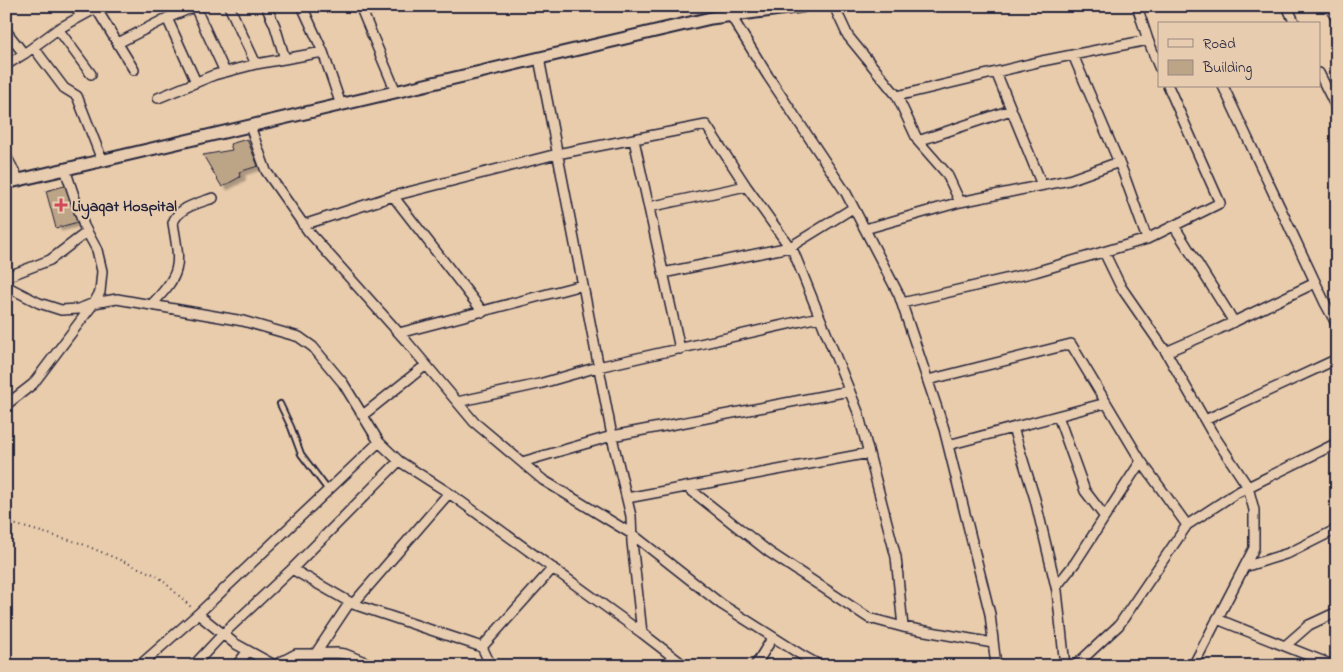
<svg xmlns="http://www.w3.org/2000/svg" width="1343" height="672" font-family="'Indie Flower',sans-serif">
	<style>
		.building { fill: #bca487; stroke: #22223b; filter: url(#shadow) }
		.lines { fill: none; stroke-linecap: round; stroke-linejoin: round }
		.service-casing { stroke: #22223b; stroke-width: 8 }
		.minor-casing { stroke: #22223b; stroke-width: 12 }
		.tertiary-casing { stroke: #22223b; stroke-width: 15 }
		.path { stroke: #22223b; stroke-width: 2; stroke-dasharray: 1 4; stroke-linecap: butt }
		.service { stroke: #e8ccaf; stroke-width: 4.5 }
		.minor { stroke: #e8ccaf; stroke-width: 9 }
		.tertiary { stroke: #e8ccaf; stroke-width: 11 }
		.poi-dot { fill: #d1495b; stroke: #e8ccaf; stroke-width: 2 }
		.labels { text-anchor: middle; stroke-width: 4; stroke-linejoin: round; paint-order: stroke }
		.poi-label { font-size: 16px; font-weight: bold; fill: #22223b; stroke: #e8ccaf; text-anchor: start }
	</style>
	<defs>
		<filter id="shadow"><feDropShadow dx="5.5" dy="3" stdDeviation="1" flood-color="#0004"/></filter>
	</defs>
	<rect width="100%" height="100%" fill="#e9ccac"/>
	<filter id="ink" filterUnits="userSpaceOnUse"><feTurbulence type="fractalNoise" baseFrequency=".02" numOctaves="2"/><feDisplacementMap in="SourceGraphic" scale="10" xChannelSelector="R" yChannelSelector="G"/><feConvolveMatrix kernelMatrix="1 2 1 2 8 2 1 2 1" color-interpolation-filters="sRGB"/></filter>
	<g filter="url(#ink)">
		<!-- building -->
		<path class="building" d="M247 139 258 166 239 172 240 177 222 187 203 155 232 150 230 144Z
			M68 185 78 222 56 228 46 191Z"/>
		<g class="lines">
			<defs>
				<path id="service" d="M280 404 291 427 301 454 328 490"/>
				<path id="minor" d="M75 6 81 16
					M229 6 256 64
					M266 6 275 26 285 59
					M302 6 323 52 341 105
					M360 6 396 92
					M725 6 768 76 846 193 899 295 944 429 990 614 996 666
					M834 6 848 36 897 96 918 141 947 174 960 202
					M1137 6 1148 40 1159 67
					M1287 6 1295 24
					M1329 6 1337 20
					M195 7 225 72
					M96 8 134 70
					M362 11 385 6
					M167 18 196 82
					M58 29 91 74
					M6 31 24 54
					M118 43 167 18 196 6
					M34 48 64 88 77 96 102 160
					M1073 55 1123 172 1147 239
					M539 58 614 446 631 516 632 542 642 633 685 666
					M6 65 24 54 58 29 100 6
					M996 72 1042 185
					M1319 73 1337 109
					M1223 86 1325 303 1337 325
					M897 96 1042 61 1148 40
					M158 98 214 75 256 64 323 52
					M250 126 266 171 308 231 407 342 474 422 543 480 632 534 721 604 803 656 821 666
					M634 140 680 349
					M918 141 1011 110
					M6 156 19 180
					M393 196 483 312
					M649 207 746 186
					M303 225 393 196 557 154 706 125 746 186 794 253 858 412 896 557 903 627
					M1174 226 1234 322
					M865 229 960 202 1069 180 1119 162
					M1104 252 1121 287 1166 352 1211 431 1248 487 1254 510V548L1193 666
					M663 273 790 247 853 208
					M6 277 50 260 87 232
					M6 286 39 303 61 310 79 309 94 303 117 299 243 321 299 337 313 347 343 383 379 442 399 461
					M902 303 1035 272 1147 239 1220 203 1168 86
					M151 305C183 273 180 265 173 223 178 207 199 203 213 198
					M399 333 582 285
					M1166 352 1219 329 1315 283
					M928 380 1071 344 1141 461 1187 525
					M457 402 539 384 598 367 819 317
					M6 405 33 384 94 303 100 292 102 271 97 250 84 226 65 169
					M363 415 426 365
					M1058 416 1085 491 1105 517
					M1205 420 1337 359
					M1013 428 1035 499 1057 591 1065 666
					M948 445 1106 403
					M522 462 612 436 849 391
					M687 487 769 552 869 618 903 627 993 643
					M449 493 353 604 292 569 399 461 449 493 642 633
					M627 498 869 453
					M1244 567 1289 553 1337 529
					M1056 587 1075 563 1141 461
					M353 604 482 647 553 568
					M198 614 234 643 276 666
					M1217 619 1335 666
					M1285 646 1309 625 1337 612
					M482 647 491 666
					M316 653 350 602
					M275 665 296 654 337 653 345 654 375 666
					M139 666 198 614 379 442
					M193 666 223 634 292 569
					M236 666 248 651
					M755 666 773 637
					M1075 666 1119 625 1187 525 1236 493 1337 443"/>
				<path id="tertiary" d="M6 183 711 18 803 6"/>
			</defs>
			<!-- service casing -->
			<use href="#service" class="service-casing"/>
			<!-- minor casing -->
			<use href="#minor" class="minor-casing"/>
			<!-- tertiary casing -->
			<use href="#tertiary" class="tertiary-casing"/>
			<!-- path -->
			<path class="path" d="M6 522 80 543 153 574 160 578 192 608"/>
			<!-- service -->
			<use href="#service" class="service"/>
			<!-- minor -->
			<use href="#minor" class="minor"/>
			<!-- tertiary -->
			<use href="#tertiary" class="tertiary"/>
		</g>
	</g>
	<!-- markers -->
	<path class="poi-dot" d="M58.5 197.5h5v5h5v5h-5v5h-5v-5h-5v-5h5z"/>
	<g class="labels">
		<!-- poi labels -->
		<g class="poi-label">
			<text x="72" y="211">Liyaqat Hospital</text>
		</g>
	</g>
	<!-- margin -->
	<rect width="1343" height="672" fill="none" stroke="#e8ccaf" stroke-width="25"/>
	<rect x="12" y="12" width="1318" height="647" fill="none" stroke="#22223b" stroke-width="2" filter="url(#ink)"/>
	<!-- legend -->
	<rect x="1158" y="22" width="162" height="65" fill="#e8ccaf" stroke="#998881"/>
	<rect x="1168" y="39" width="25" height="8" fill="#e8ccaf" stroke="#998881"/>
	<text x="1203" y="48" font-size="15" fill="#22223b">Road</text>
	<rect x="1168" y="60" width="25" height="15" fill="#bca487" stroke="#998881"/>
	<text x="1203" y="72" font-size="15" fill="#22223b">Building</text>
</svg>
